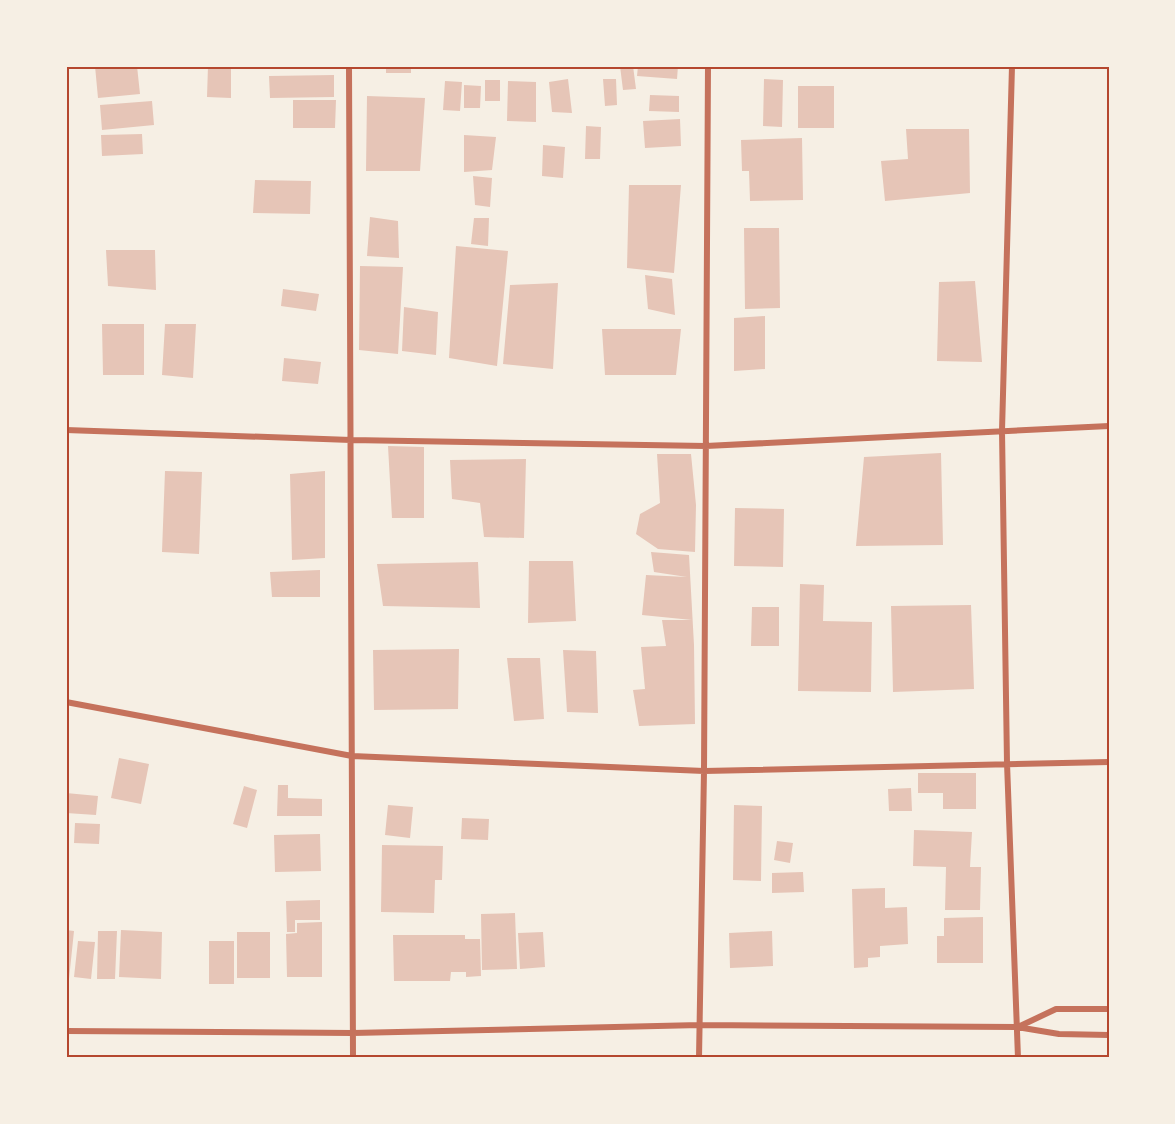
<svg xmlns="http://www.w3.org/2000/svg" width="1175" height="1124" font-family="'Sofia Sans Condensed',sans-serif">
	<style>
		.building { fill: #e6c5b7 }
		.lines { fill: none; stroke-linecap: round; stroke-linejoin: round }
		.minor { stroke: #c5725c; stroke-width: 6 }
		.neatline { fill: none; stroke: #b5482f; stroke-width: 2 }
	</style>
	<rect width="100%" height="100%" fill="#f6efe4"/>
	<!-- building -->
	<path class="building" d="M95 66H137L140 94 98 98Z
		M208 66H231V98L207 97Z
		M386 66H411V73H386Z
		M620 66H633L636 89 623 90Z
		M638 66H678L677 79 637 76Z
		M334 75V97L270 98 269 76Z
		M568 79 572 113 552 112 549 82Z
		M603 79H616L617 105 605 106Z
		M764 79 783 80 782 127 763 126Z
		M485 80H500V101H485Z
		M445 81 462 82 460 111 443 110Z
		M508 81 536 82V122L507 121Z
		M464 85 481 86 480 108H464Z
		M798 86H834V128H798Z
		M650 95 679 96V112L649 111Z
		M367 96 425 98 420 171H366Z
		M293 100H336L335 128H293Z
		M152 101 154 125 102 130 100 105Z
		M680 119 681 146 645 148 643 121Z
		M586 126 601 127 600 159H585Z
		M906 129H969L970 193 885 201 881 161 908 159Z
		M142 134 143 154 102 156 101 135Z
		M464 135 496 137 492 170 464 172Z
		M802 138 803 200 750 201 749 171H742L741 140Z
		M543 145 565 147 563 178 542 176Z
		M473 176 492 178 490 207 475 205Z
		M255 180 311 181 310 214 253 213Z
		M629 185H681L674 273 627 268Z
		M370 217 398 221 399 258 367 256Z
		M474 218H489L488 246 471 244Z
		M744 228H779L780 308 745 309Z
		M456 246 508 251 497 366 449 358Z
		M106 250H155L156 290 108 286Z
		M360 266 403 267 398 354 359 350Z
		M645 275 672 279 675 315 648 309Z
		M975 281 982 362 937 361 939 282Z
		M558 283 553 369 503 364 510 285Z
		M283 289 319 294 316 311 281 306Z
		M404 307 438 312 436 355 402 351Z
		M765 316V369L734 371V318Z
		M102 324H144V375H103Z
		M165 324H196L193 378 162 375Z
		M602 329H681L676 375H605Z
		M284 358 321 362 318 384 282 381Z
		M388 446 424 447V518H392Z
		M941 453 943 545 856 546 864 457Z
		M657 454H691L696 505 695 552 658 549 636 534 640 514 660 503Z
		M526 459 524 538 484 537 480 503 452 499 450 460Z
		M165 471 202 472 199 554 162 552Z
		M325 471V558L292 560 290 474Z
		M735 508 784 509 783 567 734 566Z
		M651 552 689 555 694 645 695 724 639 726 633 690 645 689 641 647 666 646 662 620H692L642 615 646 575 687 577 654 572Z
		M529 561H573L576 621 528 623Z
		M478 562 480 608 383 606 377 564Z
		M320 570V597H272L270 572Z
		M800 584 824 585 823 621 872 622 871 692 798 691Z
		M971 605 974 689 893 692 891 606Z
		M752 607H779V646H751Z
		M459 649 458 709 374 710 373 650Z
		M563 650 596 651 598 713 567 712Z
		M507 658H540L544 719 514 721Z
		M119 758 149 764 141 804 111 798Z
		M918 773H976V809H943V793H918Z
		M278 785H288V798L322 799V816H277Z
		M244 786 257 790 247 828 233 824Z
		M911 788 912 811H889L888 789Z
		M66 793 98 796 96 815 66 813Z
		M388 805 413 807 410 838 385 835Z
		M734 805 762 806 761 881 733 880Z
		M462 818 489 819 488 840 461 839Z
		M75 823 100 824 99 844 74 843Z
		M914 830 972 832 970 867H981L980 910H945L946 867 913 866Z
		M320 834 321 871 275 872 274 835Z
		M777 841 793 843 790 863 774 860Z
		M382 845 443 846 442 880H435L434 913 381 912Z
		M803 872 804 892 772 893V873Z
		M885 888V908L907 907 908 944 880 946V957L868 958V967L854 968 852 889Z
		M320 900V920H295V932H287L286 901Z
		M515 913 517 969 482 970 481 914Z
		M983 917V963H937V936H944V918Z
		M322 922V977H287L286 934 297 933V923Z
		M66 930 74 931 69 979H66Z
		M121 930 162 932 161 979 119 977Z
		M98 931H117L115 979H97Z
		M772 931 773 966 730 968 729 933Z
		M237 932H270V978H237Z
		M543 932 545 967 520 969 518 933Z
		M393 935H465V939H480L481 976 466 977V972H451L450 981H394Z
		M78 941 95 942 91 979 74 977Z
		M209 941H234V984H209Z"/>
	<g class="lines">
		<!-- minor -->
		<path class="minor" d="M349 66 353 1058
			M1012 66 1002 431 1007 763 1018 1058
			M66 430 351 440 706 446 1109 426
			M66 702 352 756 704 771 1109 762
			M1018 1027 1056 1009H1109
			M66 1031 353 1033 700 1025 1017 1027 1059 1034 1109 1035
			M699 1058 704 771 708 66"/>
	</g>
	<!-- border -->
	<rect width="1175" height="1124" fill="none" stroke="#f6efe4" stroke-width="135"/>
	<rect x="68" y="68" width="1040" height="988" class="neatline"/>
</svg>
